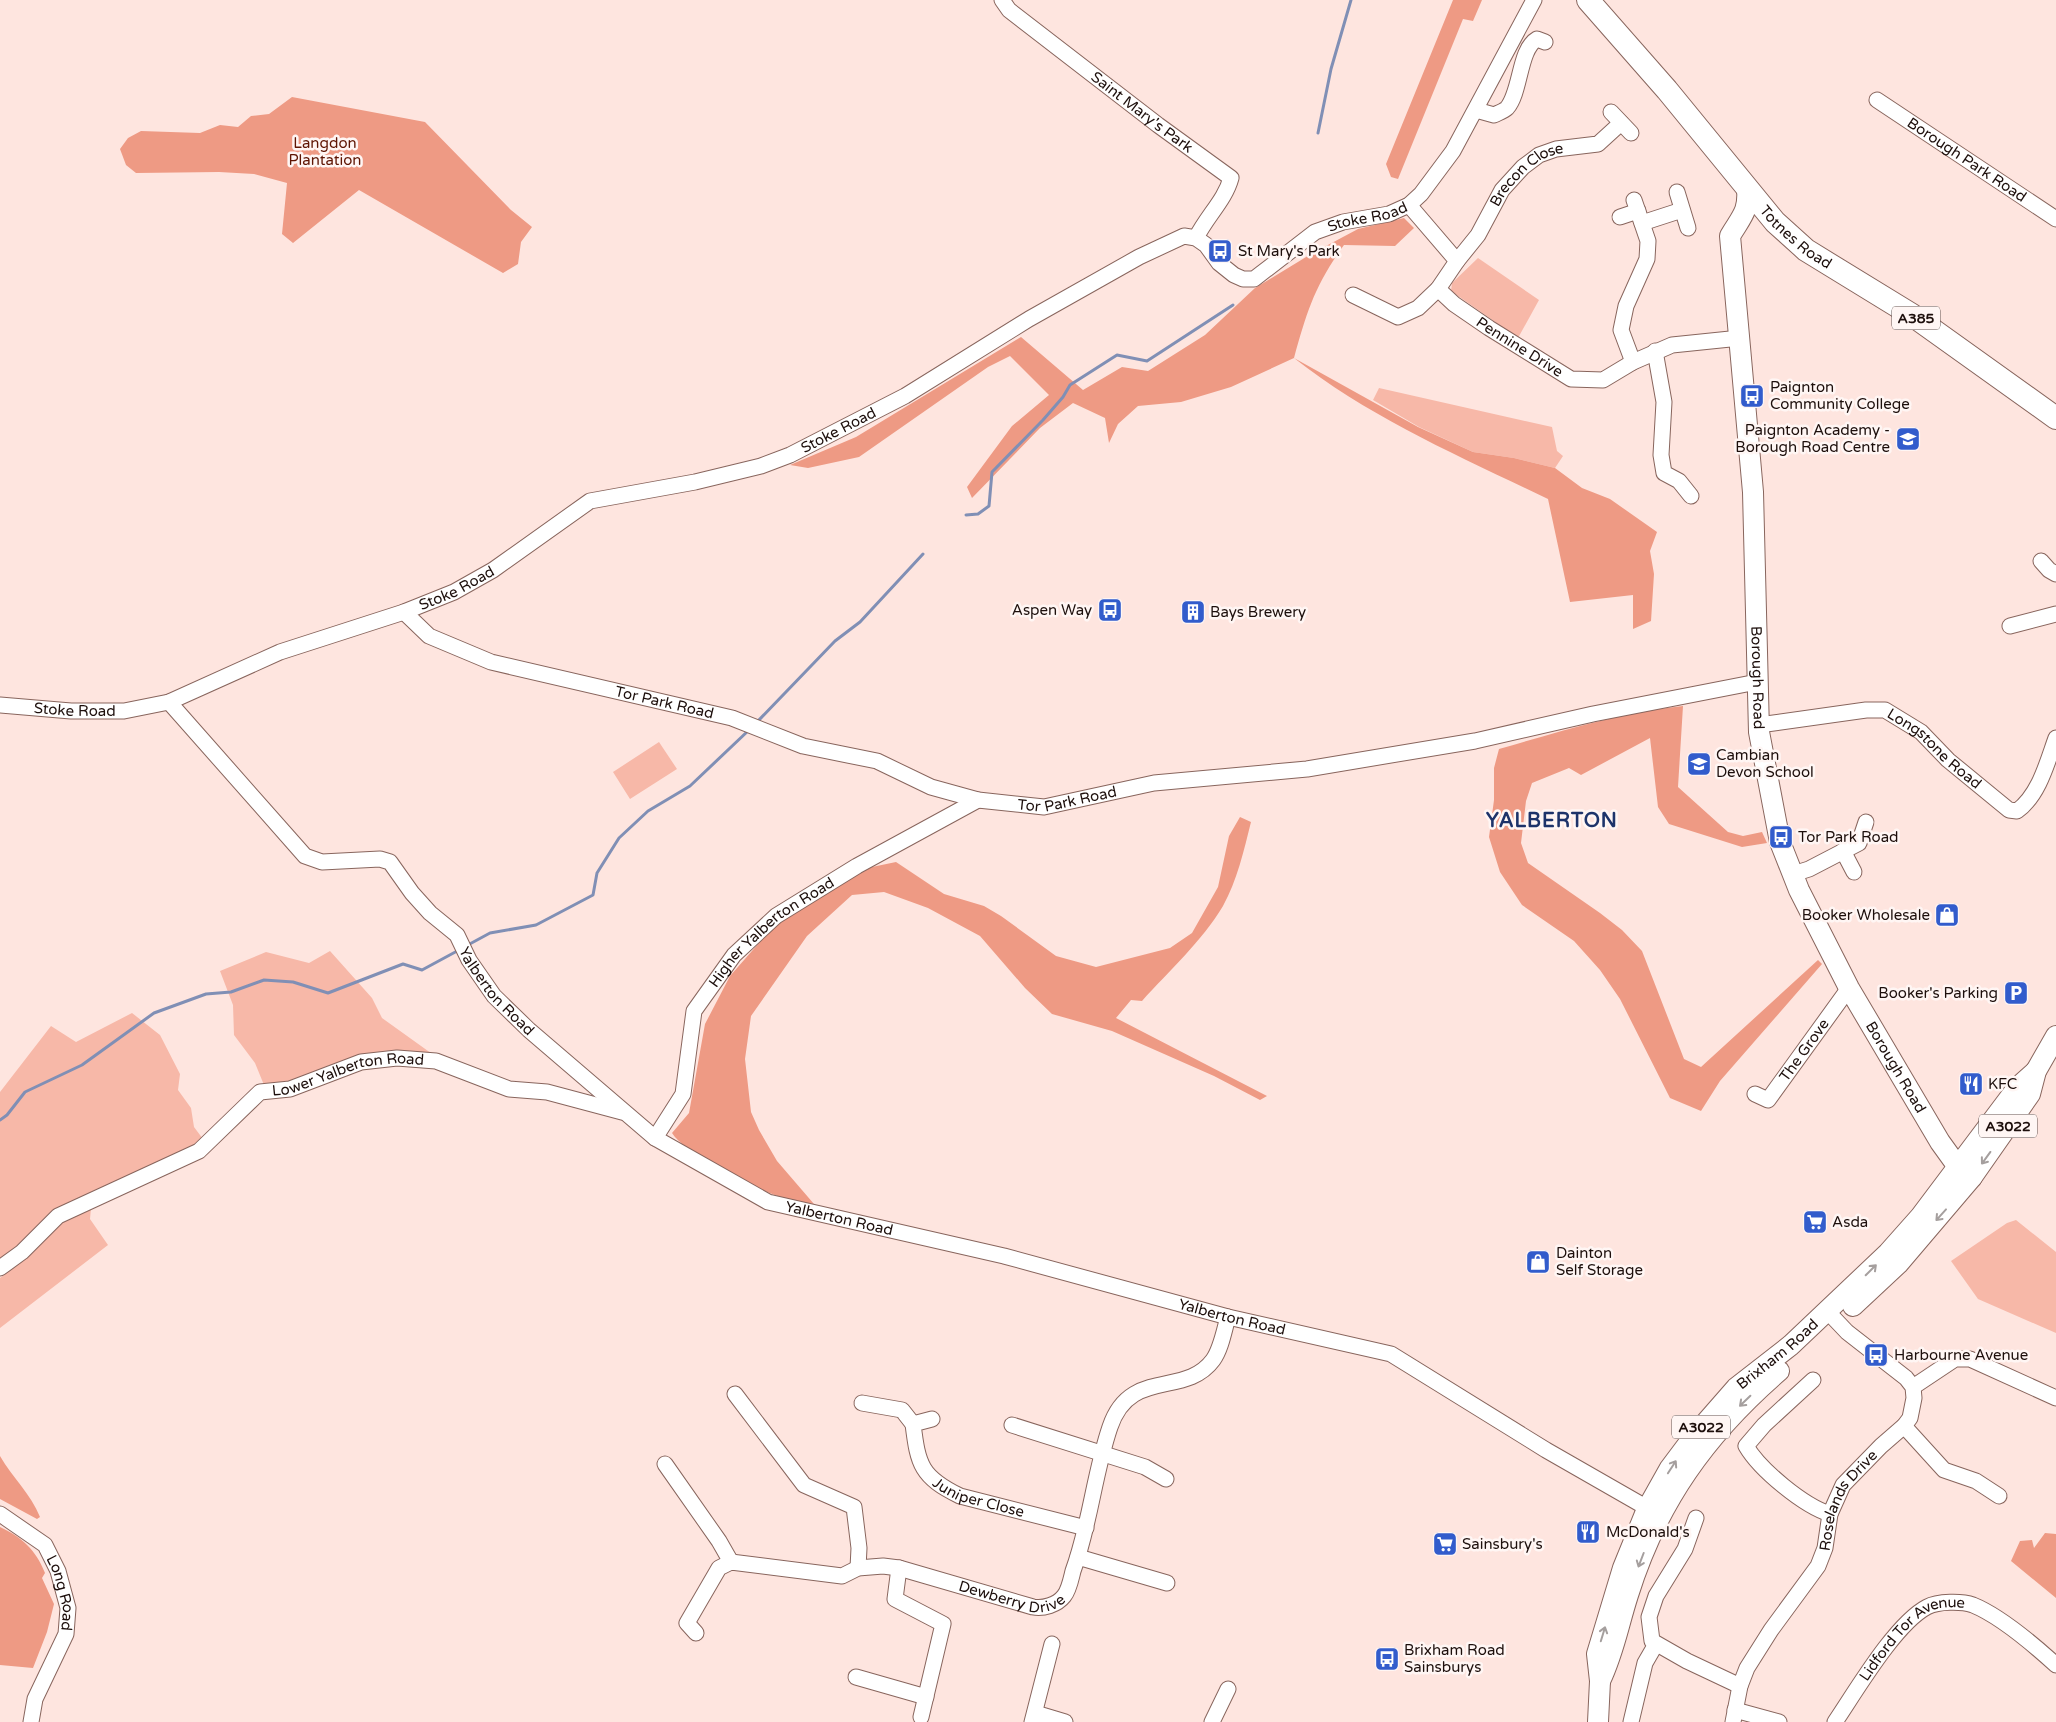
<svg xmlns="http://www.w3.org/2000/svg" width="2056" height="1722" font-family="'Varela Round',sans-serif">
	<style>
		.green { fill: #f7b8a8 }
		.forest { fill: #ee9a84 }
		.lines { fill: none; stroke-linecap: round; stroke-linejoin: round }
		.stream { stroke: #808fb5; stroke-width: 3 }
		.minor-casing { stroke: #88655d; stroke-width: 17 }
		.major-casing { stroke: #88655d; stroke-width: 22 }
		.highway-casing { stroke: #88655d; stroke-width: 24 }
		.minor { stroke: #fff; stroke-width: 15 }
		.major { stroke: #fff; stroke-width: 20 }
		.highway { stroke: #fff; stroke-width: 22 }
		.oneway { stroke: #a59f9e }
		.labels { text-anchor: middle; stroke-width: 5; stroke-linejoin: round; paint-order: stroke }
		.shield { fill: #fff6f4; stroke: #615452; stroke-width: 1 }
		.shield-label { font-size: 14px; font-weight: bold; fill: #1d0f0c }
		.street-label { font-size: 15px; fill: #1d0f0c; stroke: #fff6f4 }
		.park-label { font-size: 15px; fill: #5f1503; stroke: #fff6f4 }
		.poi-label { font-size: 15px; fill: #1d0f0c; stroke: #fff6f4; text-anchor: start }
		.district-label { font-size: 20px; font-weight: bold; letter-spacing: 1px; fill: #1d336a; stroke: #fff6f4 }
	</style>
	<rect width="100%" height="100%" fill="#fee5df"/>
	<!-- green -->
	<path class="green" d="M1478 258 1539 300 1518 338 1451 291 1452 283Z
		M1379 388 1552 427 1557 451 1563 456 1555 468 1514 458 1473 452 1419 427 1373 400Z
		M659 742 677 769 630 799 613 772Z
		M330 951 372 998 382 1018 435 1056 264 1085 255 1063 234 1035 233 1005 220 971 266 952 309 963Z
		M132 1013 160 1035 180 1074 178 1090 191 1108 194 1127 203 1139 192 1148 142 1171 0 1261V1092L51 1026 76 1042Z
		M91 1208 90 1219 108 1245 0 1328V1278L28 1256 62 1222Z
		M2016 1220 2056 1252V1333L1978 1299 1951 1261 2007 1223Z"/>
	<!-- forest -->
	<path class="forest" d="M1453 0H1482L1473 21 1463 19 1398 179 1391 177 1386 164Z
		M292 97 425 122 511 210 532 227 521 242 518 264 503 273 359 190 293 243 282 234 287 183 254 174 219 172 136 173 126 165 120 149 128 138 141 131 200 133 220 125 238 127 251 116 269 114Z
		M1404 218 1414 228 1395 246 1344 245C1315 285 1307 311 1294 358L1418 427 1473 452 1514 458 1555 468 1582 488 1610 499 1657 532 1650 551 1654 574 1651 621 1633 629V595L1570 602 1548 499C1461 457 1370 418 1294 358L1231 387 1181 402 1138 406 1118 424 1109 443 1105 418 1073 403 1040 428 972 498 967 487 1012 426 1049 395 1010 356 988 367 859 457 808 468 790 465 856 437 1021 337 1083 390 1122 367 1148 371 1205 335 1255 288 1311 254 1358 229Z
		M1683 706 1678 787 1728 832 1743 836 1762 832 1767 843 1742 847 1669 824 1658 807 1650 738 1581 775 1569 768 1532 783 1526 801 1521 843 1528 863 1600 913 1622 930 1642 951 1684 1059 1701 1067 1818 960 1822 964 1720 1081 1701 1111 1670 1098 1620 999 1600 970 1574 941 1522 905 1500 872 1489 837 1494 800V768L1499 749C1559 732 1621 712 1683 706Z
		M1240 817 1251 822C1244 850 1237 881 1223 906 1202 941 1169 971 1142 1001L1131 1000 1116 1018 1267 1096 1260 1100 1214 1076 1112 1031 1052 1014 1025 988 980 936 928 908 884 892 852 895 807 936 751 1016 745 1059 751 1112 759 1130 777 1161 814 1204C804 1202 794 1201 784 1198 758 1191 686 1155 672 1133L689 1113 705 1024 730 976 774 926 814 898 872 867 896 862 944 894 984 906 1001 916 1056 956 1096 967 1170 948 1192 933 1218 887 1229 836Z
		M0 1456C12 1477 31 1494 40 1517L37 1519 0 1499Z
		M0 1527C22 1537 36 1550 45 1573L42 1578 54 1604 47 1632 33 1668 0 1665Z
		M2045 1533 2056 1534V1598L2011 1561 2020 1541 2032 1540 2034 1548Z"/>
	<g class="lines">
		<!-- stream -->
		<path class="stream" d="M1318 133 1331 69 1351 0
			M966 515 978 514 989 506 992 472 1043 420 1063 397 1070 385 1117 355 1147 361 1233 305
			M757 722 835 641 860 622 923 554
			M466 946 490 933 536 925 593 895 597 873 619 838 648 811 690 786 749 730
			M0 1120 7 1115 25 1092 82 1065 154 1013 206 994 231 992 264 980 293 982 328 993 403 964 422 970 459 950"/>
		<defs>
			<g id="minor">
				<path id="s1" d="M1002 0 1009 10 1158 125 1231 178C1225 200 1207 216 1196 238"/>
				<path id="s2" d="M1877 100 2056 219"/>
				<path d="M1476 110 1494 115C1498 113 1504 111 1507 108 1521 92 1519 49 1537 39L1545 42"/>
				<path d="M1611 112 1631 133"/>
				<path d="M1677 192 1688 228"/>
				<path id="s3" d="M1409 205 1457 261 1438 289 1454 304 1489 328 1571 379 1603 380 1633 362 1672 345 1740 338"/>
				<path d="M1620 217 1638 211"/>
				<path d="M1642 223 1682 210"/>
				<path id="s4" d="M1457 261 1478 235 1502 190 1523 167 1539 155 1556 149 1598 144 1621 123"/>
				<path d="M1353 295 1398 317 1418 308 1438 289"/>
				<path d="M1655 351 1664 402 1661 455 1664 473 1679 481 1691 496"/>
				<path d="M1633 362 1621 330 1626 306 1647 259 1648 241 1634 200"/>
				<path d="M2041 561 2049 570 2056 574"/>
				<path id="s5" d="M404 612 429 636 491 662 732 718 803 746 877 761 931 787 978 800 1044 807 1154 783 1307 769 1475 741 1593 714 1757 682"/>
				<path d="M2010 626 2056 614"/>
				<path id="s6" d="M169 702 305 856 322 862 380 859 390 862 412 893 430 913 457 935 469 960 494 996 529 1030 655 1138 768 1202 1004 1256 1228 1317 1391 1354 1546 1450 1656 1513"/>
				<path id="s7" d="M0 705 71 711H124L169 702 280 652 404 612 454 592 493 570 590 501 695 482 761 466 790 455 905 396 1029 319 1139 257 1184 236 1196 238 1206 245 1219 263 1234 275 1243 279H1254L1315 232 1343 222 1389 214 1409 205 1421 194 1453 151 1534 0"/>
				<path id="s8" d="M1759 725 1866 710H1885L1921 732 1948 760 1998 801 2009 810 2017 811C2039 795 2047 763 2056 738"/>
				<path d="M1843 851 1854 872"/>
				<path d="M1793 874 1809 869 1859 843 1866 822"/>
				<path id="s9" d="M1755 1094 1768 1100 1849 988"/>
				<path id="s10" d="M655 1138 683 1094 694 1011 734 955 776 916 857 866 978 800"/>
				<path id="s11" d="M0 1268 22 1252 58 1216 199 1151 260 1092 290 1089 361 1062 397 1058 436 1061 509 1089 547 1092 622 1112"/>
				<path d="M1813 1380 1764 1425 1746 1446C1760 1470 1804 1506 1830 1514"/>
				<path d="M1913 1387 1955 1359H1970L2056 1398"/>
				<path d="M735 1394 804 1485 854 1507 859 1548 858 1568"/>
				<path d="M862 1403 902 1410 913 1424"/>
				<path id="s12" d="M932 1419 913 1424C918 1465 921 1477 960 1496L1086 1528"/>
				<path d="M1012 1425 1145 1467 1166 1479"/>
				<path d="M1904 1426 1944 1470 1976 1481 1999 1496"/>
				<path d="M665 1464 719 1541 731 1562"/>
				<path id="s13" d="M0 1514 45 1545 58 1571 68 1608 66 1634 35 1699 31 1722"/>
				<path d="M1696 1518 1685 1549 1656 1596 1649 1617 1652 1641 1687 1661 1740 1686"/>
				<path d="M1078 1557 1167 1583"/>
				<path d="M899 1568 895 1599 943 1624 921 1717"/>
				<path id="s14" d="M696 1633 687 1623 719 1568 731 1562 842 1576 858 1568 883 1566 899 1568 1033 1607C1043 1609 1057 1605 1064 1596 1069 1590 1071 1579 1073 1571 1090 1525 1094 1474 1110 1427 1130 1367 1185 1398 1213 1360 1221 1349 1224 1331 1228 1317"/>
				<path d="M856 1677 926 1697"/>
				<path d="M1735 1710 1779 1722"/>
				<path d="M1035 1713 1065 1722"/>
				<path d="M1032 1722 1052 1644"/>
				<path d="M1212 1722 1228 1689"/>
				<path d="M1631 1722 1645 1663 1656 1644"/>
				<path id="s15" d="M1733 1722 1740 1686 1747 1668 1771 1630 1818 1566 1825 1548 1830 1514 1843 1485 1881 1446 1904 1426 1910 1418 1914 1398 1913 1387 1906 1378 1847 1332 1828 1312"/>
				<path id="s16" d="M1835 1722C1856 1691 1895 1624 1927 1607 1938 1601 1962 1601 1973 1605 2000 1616 2034 1645 2056 1665"/>
			</g>
			<g id="major">
				<path id="s17" d="M1747 189C1749 212 1741 217 1730 236L1753 492 1759 732 1780 842 1799 890 1849 988 1940 1142 1958 1167 1972 1177"/>
				<path d="M1853 1306 1898 1264 1972 1177 2030 1094 2036 1071 2056 1036"/>
				<path d="M1600 1681C1614 1652 1618 1626 1628 1595 1657 1502 1706 1434 1779 1371"/>
				<path id="s18" d="M1598 1722 1600 1681 1597 1654 1623 1568 1647 1509 1670 1468 1694 1436 1736 1388 1791 1345 1888 1253 1920 1217 2017 1088 2036 1071"/>
			</g>
			<g id="highway">
				<path id="s19" d="M1588 0 1667 90 1775 222 1806 250 1912 315 2056 418"/>
			</g>
		</defs>
		<!-- minor casing -->
		<use href="#minor" class="minor-casing"/>
		<!-- major casing -->
		<use href="#major" class="major-casing"/>
		<!-- highway casing -->
		<use href="#highway" class="highway-casing"/>
		<!-- minor -->
		<use href="#minor" class="minor"/>
		<!-- major -->
		<use href="#major" class="major"/>
		<!-- highway -->
		<use href="#highway" class="highway"/>
	</g>
	<!-- one-way arrows -->
	<defs><path id="oneway-shaft" d="M-6 0H5M1.5-3L5.5 0L1.5 3" fill="none" stroke-width="1.6" stroke-linecap="round" stroke-linejoin="round" transform="scale(1.25)"/></defs>
	<g class="oneway">
		<use href="#oneway-shaft" transform="translate(1986 1158) rotate(126)"/>
		<use href="#oneway-shaft" transform="translate(1941 1215) rotate(132)"/>
		<use href="#oneway-shaft" transform="translate(1871 1270) rotate(-45)"/>
		<use href="#oneway-shaft" transform="translate(1745 1401) rotate(136)"/>
		<use href="#oneway-shaft" transform="translate(1672 1467) rotate(-57)"/>
		<use href="#oneway-shaft" transform="translate(1641 1560) rotate(111)"/>
		<use href="#oneway-shaft" transform="translate(1603 1634) rotate(-73)"/>
	</g>
	<!-- icons -->
	<defs>
		<symbol id="bus-square" viewBox="-11 -11 22 22"><rect x="-9" y="-9" width="18" height="18" rx="4" fill="#325ccc" stroke="#fff6f4"/><path d="M-5-6H5V4H4V6H2V4H-2V6H-4V4H-5ZM-3.5-4V0h7V-4ZM-3.5 1.2v1.5H-2V1.2ZM2 1.2v1.5H3.5V1.2Z" fill="#fff"/></symbol>
		<symbol id="school-square" viewBox="-11 -11 22 22"><rect x="-9" y="-9" width="18" height="18" rx="4" fill="#325ccc" stroke="#fff6f4"/><path d="M0-5L7-2L0 1L-7-2ZM-4 1L0 2.5L4 1V4Q0 6-4 4Z" fill="#fff"/></symbol>
		<symbol id="building-square" viewBox="-11 -11 22 22"><rect x="-9" y="-9" width="18" height="18" rx="4" fill="#325ccc" stroke="#fff6f4"/><path d="M-4-6H4V6H1V3H-1V6H-4ZM-2.5-4.3h1.7v1.8h-1.7ZM.8-4.3h1.7v1.8H.8ZM-2.5-1h1.7V.8h-1.7ZM.8-1h1.7V.8H.8Z" fill="#fff"/></symbol>
		<symbol id="shop-square" viewBox="-11 -11 22 22"><rect x="-9" y="-9" width="18" height="18" rx="4" fill="#325ccc" stroke="#fff6f4"/><path d="M-5-2.5h2.3a2.7 3.5 0 0 1 5.4 0H5L5.5 6h-11ZM-1.5-2.5h3a1.5 2.3 0 0 0-3 0Z" fill="#fff"/></symbol>
		<symbol id="parking-square" viewBox="-11 -11 22 22"><rect x="-9" y="-9" width="18" height="18" rx="4" fill="#325ccc" stroke="#fff6f4"/><path d="M-3.5-5.5H1a3.5 3.5 0 0 1 0 7H-1V5.5H-3.5ZM-1-3.4V-.6H.8a1.4 1.4 0 0 0 0-2.8Z" fill="#fff"/></symbol>
		<symbol id="restaurant-square" viewBox="-11 -11 22 22"><rect x="-9" y="-9" width="18" height="18" rx="4" fill="#325ccc" stroke="#fff6f4"/><path d="M-5-6h1v4h1v-4h1v4h1v-4h1v5L-1.5 .5V6h-2V.5L-5-1ZM5-6V6H3V1.5H1.5Q1.5-4 5-6Z" fill="#fff"/></symbol>
		<symbol id="supermarket-square" viewBox="-11 -11 22 22"><rect x="-9" y="-9" width="18" height="18" rx="4" fill="#325ccc" stroke="#fff6f4"/><path d="M-6-5.5h2.5l.6 2H6L4.5 2H-2.5L-4.4-4H-6ZM-1.5 3.2a1.3 1.3 0 1 0 .1 0ZM3 3.2a1.3 1.3 0 1 0 .1 0Z" fill="#fff"/></symbol>
	</defs>
	<g fill-rule="evenodd">
		<use href="#bus-square" x="1206" y="237" width="28" height="28"/>
		<use href="#bus-square" x="1738" y="382" width="28" height="28"/>
		<use href="#school-square" x="1894" y="425" width="28" height="28"/>
		<use href="#bus-square" x="1096" y="596" width="28" height="28"/>
		<use href="#building-square" x="1179" y="598" width="28" height="28"/>
		<use href="#school-square" x="1685" y="750" width="28" height="28"/>
		<use href="#bus-square" x="1767" y="823" width="28" height="28"/>
		<use href="#shop-square" x="1933" y="901" width="28" height="28"/>
		<use href="#parking-square" x="2002" y="979" width="28" height="28"/>
		<use href="#restaurant-square" x="1957" y="1070" width="28" height="28"/>
		<use href="#supermarket-square" x="1801" y="1208" width="28" height="28"/>
		<use href="#shop-square" x="1524" y="1248" width="28" height="28"/>
		<use href="#bus-square" x="1862" y="1341" width="28" height="28"/>
		<use href="#restaurant-square" x="1574" y="1518" width="28" height="28"/>
		<use href="#supermarket-square" x="1431" y="1530" width="28" height="28"/>
		<use href="#bus-square" x="1373" y="1645" width="28" height="28"/>
	</g>
	<g class="labels">
		<!-- shield labels -->
		<g class="shield">
			<rect x="1892" y="306.5" width="48" height="23" rx="4"/>
			<rect x="1979" y="1114.5" width="58" height="23" rx="4"/>
			<rect x="1672" y="1415.5" width="58" height="23" rx="4"/>
		</g>
		<g class="shield-label">
			<text x="1916" y="323">A385</text>
			<text x="2008" y="1131">A3022</text>
			<text x="1701" y="1432">A3022</text>
		</g>
		<!-- street labels -->
		<g class="street-label">
			<text dy="5" stroke="none"><textPath href="#s1" startOffset="180">Saint Mary's Park</textPath></text>
			<text dy="5" stroke="none"><textPath href="#s2" startOffset="108">Borough Park Road</textPath></text>
			<text dy="5" stroke="none"><textPath href="#s4" startOffset="114">Brecon Close</textPath></text>
			<text dy="5" stroke="none"><textPath href="#s7" startOffset="1515">Stoke Road</textPath></text>
			<text dy="5" stroke="none"><textPath href="#s19" startOffset="316">Totnes Road</textPath></text>
			<text dy="5" stroke="none"><textPath href="#s3" startOffset="208">Pennine Drive</textPath></text>
			<text dy="5" stroke="none"><textPath href="#s7" startOffset="900">Stoke Road</textPath></text>
			<text dy="5" stroke="none"><textPath href="#s7" startOffset="480">Stoke Road</textPath></text>
			<text dy="5" stroke="none"><textPath href="#s17" startOffset="494">Borough Road</textPath></text>
			<text dy="5" stroke="none"><textPath href="#s5" startOffset="280">Tor Park Road</textPath></text>
			<text dy="5" stroke="none"><textPath href="#s7" startOffset="75">Stoke Road</textPath></text>
			<text dy="5" stroke="none"><textPath href="#s8" startOffset="190">Longstone Road</textPath></text>
			<text dy="5" stroke="none"><textPath href="#s5" startOffset="700">Tor Park Road</textPath></text>
			<text dy="5" stroke="none"><textPath href="#s10" startOffset="248">Higher Yalberton Road</textPath></text>
			<text dy="5" stroke="none"><textPath href="#s6" startOffset="461">Yalberton Road</textPath></text>
			<text dy="5" stroke="none"><textPath href="#s9" startOffset="76">The Grove</textPath></text>
			<text dy="5" stroke="none"><textPath href="#s17" startOffset="914">Borough Road</textPath></text>
			<text dy="5" stroke="none"><textPath href="#s11" startOffset="409">Lower Yalberton Road</textPath></text>
			<text dy="5" stroke="none"><textPath href="#s6" startOffset="881">Yalberton Road</textPath></text>
			<text dy="5" stroke="none"><textPath href="#s6" startOffset="1286">Yalberton Road</textPath></text>
			<text dy="5" stroke="none"><textPath href="#s18" startOffset="426">Brixham Road</textPath></text>
			<text dy="5" stroke="none"><textPath href="#s12" startOffset="130">Juniper Close</textPath></text>
			<text dy="5" stroke="none"><textPath href="#s15" startOffset="254">Roselands Drive</textPath></text>
			<text dy="5" stroke="none"><textPath href="#s14" startOffset="379">Dewberry Drive</textPath></text>
			<text dy="5" stroke="none"><textPath href="#s13" startOffset="106">Long Road</textPath></text>
			<text dy="5" stroke="none"><textPath href="#s16" startOffset="119">Lidford Tor Avenue</textPath></text>
		</g>
		<!-- park labels -->
		<g class="park-label">
			<text x="325" y="148">Langdon<tspan x="325" dy="17">Plantation</tspan></text>
		</g>
		<!-- poi labels -->
		<g class="poi-label">
			<text x="1238" y="256">St Mary's Park</text>
			<text x="1770" y="392">Paignton<tspan x="1770" dy="17">Community College</tspan></text>
			<text x="1890" y="435" text-anchor="end">Paignton Academy -<tspan x="1890" dy="17">Borough Road Centre</tspan></text>
			<text x="1092" y="615" text-anchor="end">Aspen Way</text>
			<text x="1210" y="617">Bays Brewery</text>
			<text x="1716" y="760">Cambian<tspan x="1716" dy="17">Devon School</tspan></text>
			<text x="1798" y="842">Tor Park Road</text>
			<text x="1930" y="920" text-anchor="end">Booker Wholesale</text>
			<text x="1998" y="998" text-anchor="end">Booker's Parking</text>
			<text x="1988" y="1089">KFC</text>
			<text x="1832" y="1227">Asda</text>
			<text x="1556" y="1258">Dainton<tspan x="1556" dy="17">Self Storage</tspan></text>
			<text x="1894" y="1360">Harbourne Avenue</text>
			<text x="1606" y="1537">McDonald's</text>
			<text x="1462" y="1549">Sainsbury's</text>
			<text x="1404" y="1655">Brixham Road<tspan x="1404" dy="17">Sainsburys</tspan></text>
		</g>
		<!-- district labels -->
		<g class="district-label">
			<text x="1552" y="827">YALBERTON</text>
		</g>
	</g>
</svg>
